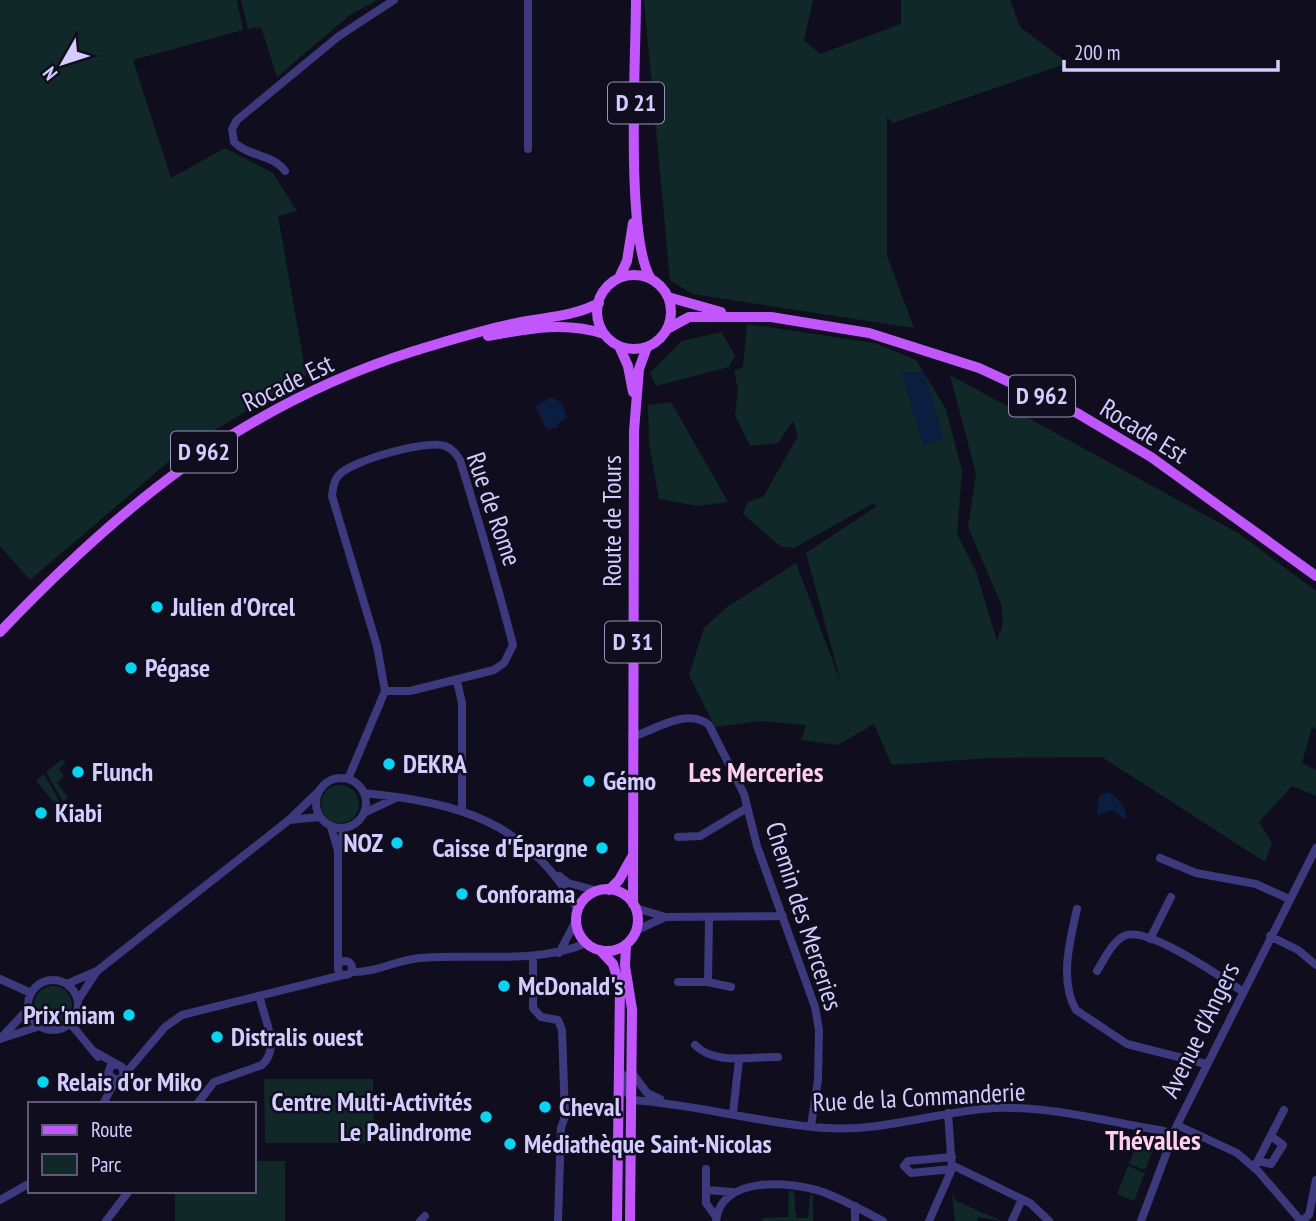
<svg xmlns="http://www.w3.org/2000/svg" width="1316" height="1221" font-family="'PT Sans Narrow',sans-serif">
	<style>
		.green { fill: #102928 }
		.water { fill: #0c1e3f }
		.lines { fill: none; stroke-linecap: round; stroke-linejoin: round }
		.minor { stroke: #3d397d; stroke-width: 8 }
		.major { stroke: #c056fb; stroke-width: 10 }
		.poi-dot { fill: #06d4f0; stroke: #100d1f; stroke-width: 2.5 }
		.labels { text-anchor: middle; stroke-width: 5; stroke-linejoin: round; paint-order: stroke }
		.shield { fill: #100d1f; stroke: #9893bb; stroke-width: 2 }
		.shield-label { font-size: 24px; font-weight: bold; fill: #d3ccfe }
		.street-label { font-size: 26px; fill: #d3ccfe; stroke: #100d1f }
		.poi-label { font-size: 26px; font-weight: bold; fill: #d3ccfe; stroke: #100d1f; text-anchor: start }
		.neighbourhood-label { font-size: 28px; font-weight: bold; fill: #feceec; stroke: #100d1f }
	</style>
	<rect width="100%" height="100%" fill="#100d1f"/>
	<!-- green -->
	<path class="green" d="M0 0H237L243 30 133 60 171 178 225 148 273 173 297 211 278 216 306 375 182 450 30 580 0 546Z
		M241 0H378L351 14 277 77 261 27 248 29Z
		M644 0H813L804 40 820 54 901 24V0H1010L1020 27 1068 63 893 123 887 117V256L914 328 692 294 670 280Z
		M747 324 875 343 916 360 946 409 962 471 957 534 976 571 997 641 1003 624 1001 604 968 527 976 474 950 375 1238 533 1316 591V729L1312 727 1302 763 1316 770V796L1292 786 1259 822 1272 843 1265 862 1102 757 989 758 892 765 874 724 838 745 801 740 806 725 760 721 715 727 689 675 704 628 727 607 796 563 841 683 806 553 877 506 872 504 794 548 780 546 743 514 748 502 763 497 798 436 793 421 778 443 750 446 735 415 738 390 734 371 743 367Z
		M721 332 735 355 729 367 656 386 650 373 682 341Z
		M671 402 728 502 698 506 659 499 649 443 648 405Z
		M61 760 66 762 59 769 64 776 57 783 68 797 63 802 46 772Z
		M44 774 61 804 58 807 36 781Z
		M321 804a19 19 0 1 1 38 0a19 19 0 1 1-38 0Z
		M34 1005a19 19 0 1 1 38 0a19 19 0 1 1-38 0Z
		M264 1079H373L374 1143H265Z
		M1122 1136 1155 1145 1145 1170 1129 1164 1134 1152 1119 1146Z
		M254 1161H285V1221H175V1191H254Z
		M1128 1166 1145 1173 1134 1201 1117 1194Z
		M789 1191H794L796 1218H808L810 1195H813V1221H762L763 1218 788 1217Z
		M952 1192 956 1201 1002 1221 978 1217 977 1221H955Z"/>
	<!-- water -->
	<path class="water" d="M901 372H924L944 439 923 446Z
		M551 397 562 403 567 418 559 422 558 427 547 430 535 406Z
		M1109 792C1118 799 1128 808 1126 820L1112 810 1097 815 1099 796Z"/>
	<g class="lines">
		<!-- minor -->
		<path class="minor" d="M528 149V0
			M285 171C273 154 249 157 234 142L232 129 237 120 339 36 394 0
			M457 681 462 703V810
			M632 737C655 730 687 707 709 725L744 794 757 846 815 1007 819 1030 818 1080 811 1126
			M316 803a25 25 0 1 1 50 0a25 25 0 1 1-50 0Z
			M348 779 385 691 377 646 332 496C333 489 333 482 338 476 349 461 428 439 445 446 453 449 456 454 460 460 479 522 497 583 513 645L504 663 494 670 410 691H385
			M364 793C460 803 527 821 578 910
			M364 813 396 798
			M289 820 319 817
			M331 827 338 851
			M678 837 700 836 747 808
			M1160 858 1196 873 1256 884 1289 899
			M559 876 568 883 598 891
			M636 908 665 917 783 916
			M1077 909C1070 940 1059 981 1076 1010L1127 1044 1206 1064
			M637 930 663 918
			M1270 936 1298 950 1316 965
			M1150 939 1171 897
			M559 953 577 919
			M533 957V1008L541 1017 558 1020 562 1030 565 1116 561 1128 558 1221
			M338 968a7 7 0 1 1 14 0a7 7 0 1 1-14 0Z
			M338 965V852L344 829
			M1097 971C1104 960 1112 942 1124 936 1147 925 1221 977 1242 991
			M351 972C375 973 396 960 420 958 477 953 533 965 587 943
			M0 979 31 993
			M28 1005a25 25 0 1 1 50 0a25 25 0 1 1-50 0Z
			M678 982H708L731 987
			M708 982 709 919
			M67 984 97 971 289 820 317 793
			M78 1000 97 971
			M70 1023 98 1057
			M2 1037 28 1009
			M0 1039 40 1026
			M695 1045C716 1066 752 1056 778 1057
			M95 1052 122 1067 124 1075 117 1081 108 1074 110 1067 116 1064
			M632 1073 647 1093 660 1099
			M124 1075 165 1027 182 1015 343 975
			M623 1075 625 1089 632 1100C697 1104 761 1124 826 1128 883 1132 939 1111 995 1108 1051 1106 1109 1122 1164 1131L1172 1136
			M103 1104 115 1081
			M197 1104 214 1082 262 1065C281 1048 264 1019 260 998
			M733 1113 739 1060
			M1177 1125 1237 1153 1258 1171 1301 1221
			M952 1157 908 1161 904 1166 911 1173 952 1169
			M1258 1161 1271 1164 1283 1145 1271 1136
			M952 1165 1030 1203 1049 1221
			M1254 1168 1284 1110
			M706 1190V1169
			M0 1200 30 1183
			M855 1206V1221
			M716 1217 706 1203V1190L733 1192
			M106 1221 129 1191
			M420 1221 425 1216
			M716 1221C721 1175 791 1181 823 1192 844 1200 864 1211 883 1221
			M929 1221 952 1169 948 1113
			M1012 1221 1022 1199
			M1141 1221 1177 1125 1316 848
			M1302 1221 1309 1215 1316 1180"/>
		<!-- major -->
		<path class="major" d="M636 0C636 57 625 239 651 279
			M597 312a37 37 0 1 1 74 0a37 37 0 1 1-74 0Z
			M619 278 627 261 633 223
			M668 297 721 312
			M667 329 689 317H771L869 333 979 368 1077 413 1151 457 1316 576
			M488 336C527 329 566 321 604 334
			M619 346 628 366 633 392
			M0 632C122 504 243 405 414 351 448 341 482 330 517 323 545 317 573 317 599 303
			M576 920a31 31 0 1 1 62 0a31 31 0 1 1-62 0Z
			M609 890 619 880 632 857
			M633 904 634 431 639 369 647 347
			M626 945 625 966 632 1009 630 1221
			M600 950 613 964 620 987 617 1221"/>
	</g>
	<!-- markers -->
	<g class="poi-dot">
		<circle cx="157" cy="607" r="7"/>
		<circle cx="131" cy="668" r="7"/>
		<circle cx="389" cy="764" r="7"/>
		<circle cx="78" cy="772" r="7"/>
		<circle cx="589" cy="781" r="7"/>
		<circle cx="41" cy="813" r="7"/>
		<circle cx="397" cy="843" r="7"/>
		<circle cx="602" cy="848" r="7"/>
		<circle cx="462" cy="894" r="7"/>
		<circle cx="504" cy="986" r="7"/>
		<circle cx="129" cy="1015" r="7"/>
		<circle cx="217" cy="1037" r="7"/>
		<circle cx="43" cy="1082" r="7"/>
		<circle cx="545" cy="1107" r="7"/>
		<circle cx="486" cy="1117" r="7"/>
		<circle cx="510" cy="1144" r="7"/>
	</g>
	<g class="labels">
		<!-- shield labels -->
		<g class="shield">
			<rect x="608" y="82.5" width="56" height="41" rx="5"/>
			<rect x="1009" y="375.5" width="66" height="41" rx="5"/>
			<rect x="171" y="431.5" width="66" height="41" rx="5"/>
			<rect x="605" y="621.5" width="56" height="41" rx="5"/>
		</g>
		<g class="shield-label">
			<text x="636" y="111">D 21</text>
			<text x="1042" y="404">D 962</text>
			<text x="204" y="460">D 962</text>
			<text x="633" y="650">D 31</text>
		</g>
		<!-- street labels -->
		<g class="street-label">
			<text transform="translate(288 383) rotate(-26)" y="9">Rocade Est</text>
			<text transform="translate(1144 431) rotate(32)" y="9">Rocade Est</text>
			<text transform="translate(494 509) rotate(71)" y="9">Rue de Rome</text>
			<text transform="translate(612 521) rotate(-90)" y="9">Route de Tours</text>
			<text transform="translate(804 916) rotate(72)" y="9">Chemin des Merceries</text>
			<text transform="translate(1200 1030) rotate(-64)" y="9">Avenue d'Angers</text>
			<text transform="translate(919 1097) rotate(-3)" y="9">Rue de la Commanderie</text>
		</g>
		<!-- poi labels -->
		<g class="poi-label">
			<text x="171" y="616">Julien d'Orcel</text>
			<text x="145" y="677">Pégase</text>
			<text x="403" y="773">DEKRA</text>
			<text x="92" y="781">Flunch</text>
			<text x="603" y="790">Gémo</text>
			<text x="55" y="822">Kiabi</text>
			<text x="383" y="852" text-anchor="end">NOZ</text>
			<text x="588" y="857" text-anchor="end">Caisse d'Épargne</text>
			<text x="476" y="903">Conforama</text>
			<text x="518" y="995">McDonald's</text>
			<text x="115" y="1024" text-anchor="end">Prix'miam</text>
			<text x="231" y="1046">Distralis ouest</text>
			<text x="57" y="1091">Relais d'or Miko</text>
			<text x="472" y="1111" text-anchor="end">Centre Multi-Activités<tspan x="472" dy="30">Le Palindrome</tspan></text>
			<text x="559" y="1116">Cheval</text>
			<text x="524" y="1153">Médiathèque Saint-Nicolas</text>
		</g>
		<!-- neighbourhood labels -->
		<g class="neighbourhood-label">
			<text x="756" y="782">Les Merceries</text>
			<text x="1153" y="1150">Thévalles</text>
		</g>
	</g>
	<!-- legend -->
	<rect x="28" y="1102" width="228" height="91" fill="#100d1f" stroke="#5e5978" stroke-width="2"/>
	<rect x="42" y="1125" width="35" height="10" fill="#c056fb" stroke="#5e5978" stroke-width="2"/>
	<text x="91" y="1137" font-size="21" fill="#d3ccfe">Route</text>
	<rect x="42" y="1154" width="35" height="21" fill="#102928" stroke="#5e5978" stroke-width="2"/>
	<text x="91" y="1172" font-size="21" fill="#d3ccfe">Parc</text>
	<!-- north arrow -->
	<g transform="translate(63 63) rotate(231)" stroke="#100d1f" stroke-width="5" paint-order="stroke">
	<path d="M0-5L12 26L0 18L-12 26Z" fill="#d3ccfe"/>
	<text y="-10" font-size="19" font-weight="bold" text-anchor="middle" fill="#d3ccfe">N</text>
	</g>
	<!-- scale -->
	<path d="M1064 60v10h214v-10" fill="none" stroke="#d3ccfe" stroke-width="3.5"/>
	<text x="1074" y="60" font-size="21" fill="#d3ccfe" stroke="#100d1f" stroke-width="5" paint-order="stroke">200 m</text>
</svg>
